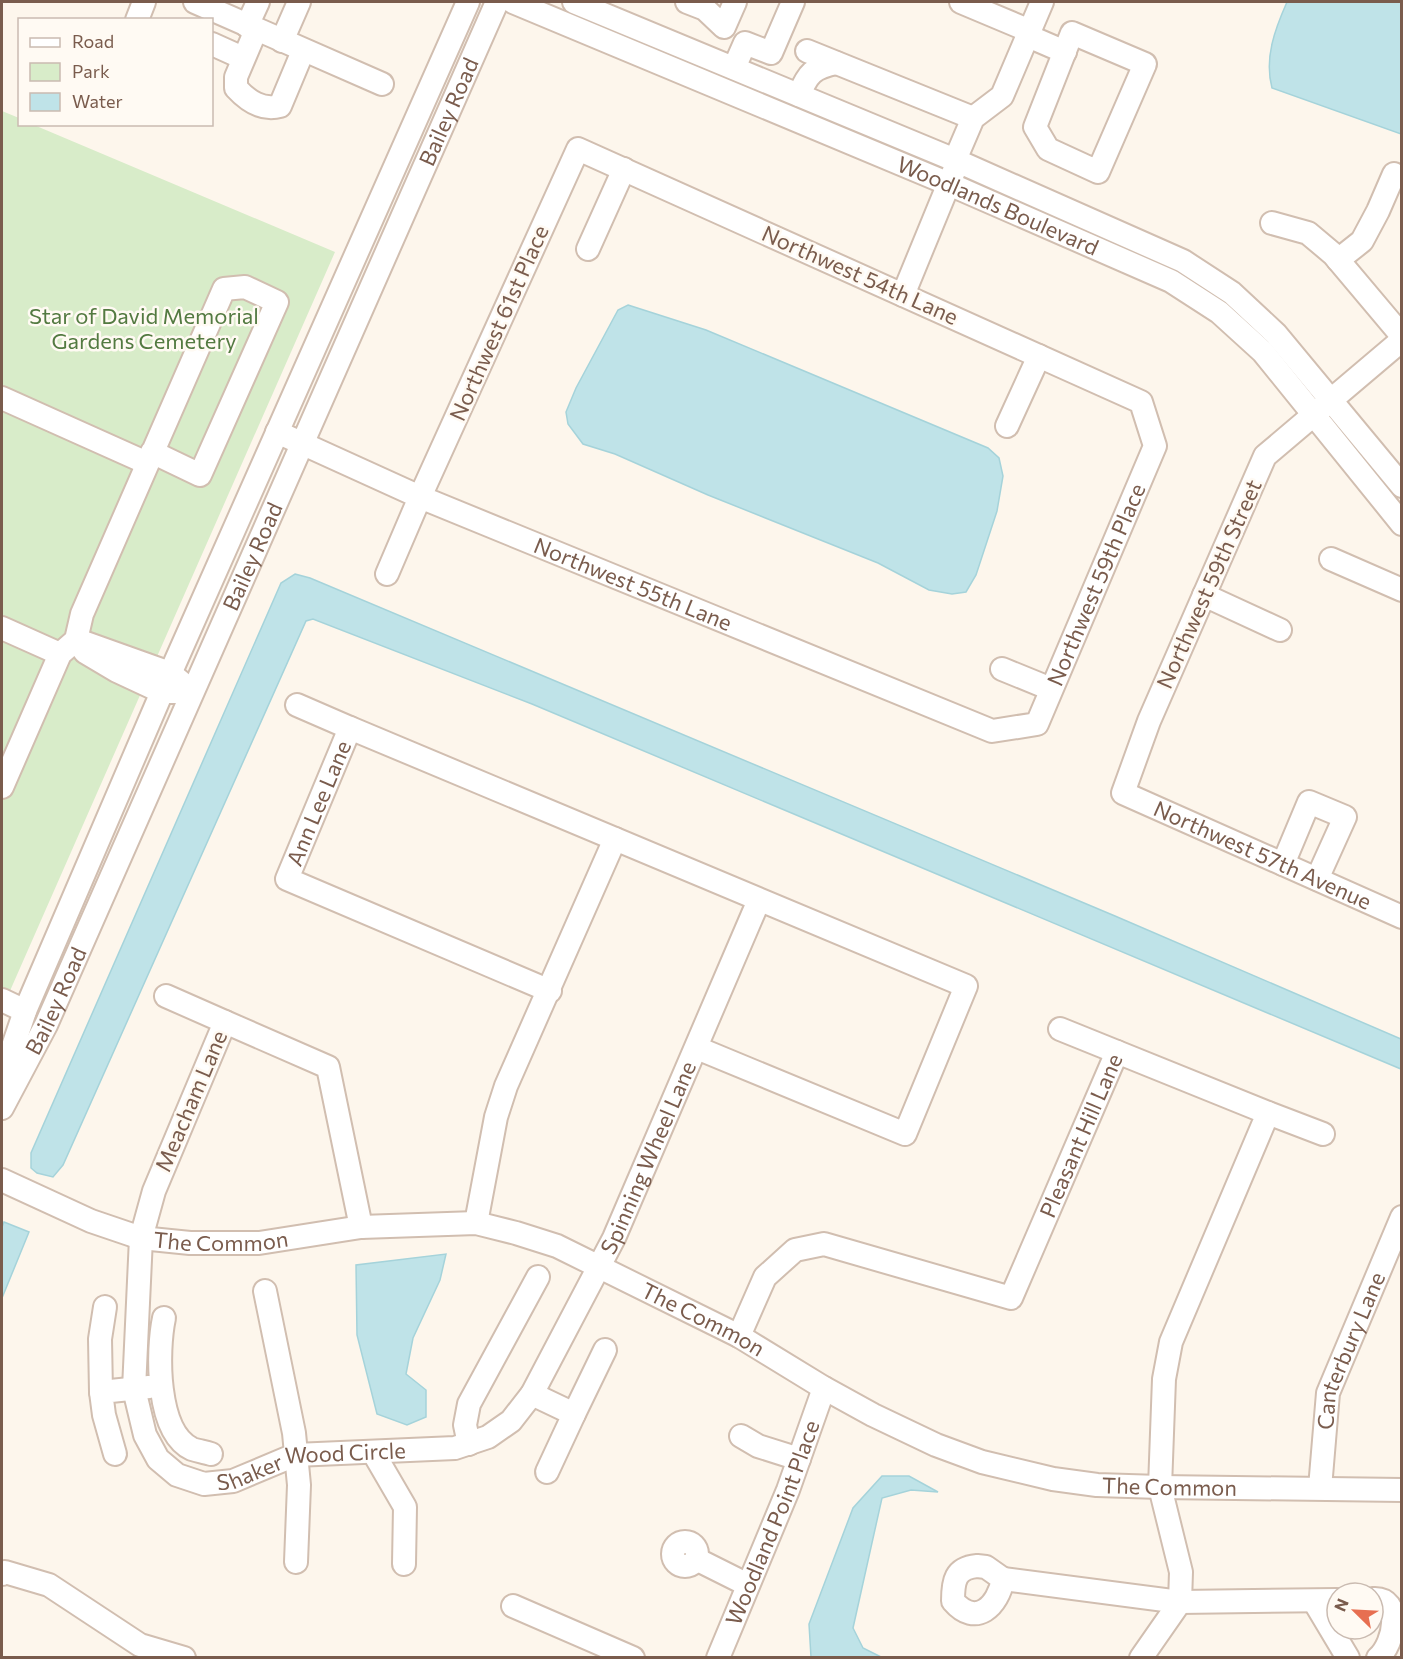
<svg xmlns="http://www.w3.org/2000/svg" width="1403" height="1659" font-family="Commissioner,sans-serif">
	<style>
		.green { fill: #d8ecc9 }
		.water { fill: #bfe3e8; stroke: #a5d3da; stroke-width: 1.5 }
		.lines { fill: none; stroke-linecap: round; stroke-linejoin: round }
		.minor-casing { stroke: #d1beb0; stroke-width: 26 }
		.minor { stroke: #fff; stroke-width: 22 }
		.labels { text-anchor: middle; stroke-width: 5; stroke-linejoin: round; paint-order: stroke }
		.street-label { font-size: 22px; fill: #7a5c4d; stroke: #fffaf3 }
		.park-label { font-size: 22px; fill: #537a41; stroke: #fffaf3 }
	</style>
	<rect width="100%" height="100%" fill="#fdf6ec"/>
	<!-- green -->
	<path class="green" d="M2 111 19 118 20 124 34 125 335 252 2 1009Z"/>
	<!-- water -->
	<path class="water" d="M1287 2H1401V134L1272 88C1264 58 1275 29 1287 2Z
		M628 305 706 330 988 448 999 458 1003 476 997 511 976 575 966 592 952 594 929 590 878 563 708 495 615 454 583 444 568 424 566 412 576 388 618 310Z
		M295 574 310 578 1115 916 1401 1039V1069L532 704 313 619 306 621 63 1165 53 1177 37 1173 31 1168V1153L281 583Z
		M4 1222 29 1232 2 1298V1227Z
		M446 1254 440 1280 413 1338 406 1374 426 1390V1417L407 1425 377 1414 357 1335 356 1265Z
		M882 1476H909L938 1492 911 1490 882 1498 853 1628 863 1648 881 1657H811L809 1624 853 1508Z"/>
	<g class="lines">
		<defs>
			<g id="minor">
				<path d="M195 2 382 84"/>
				<path id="s1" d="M513 2 949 184 1171 281 1219 312 1263 352 1402 524"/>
				<path d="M574 2 955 160 1183 261 1232 293 1276 334 1402 486"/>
				<path d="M687 2 705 9 724 27 735 2"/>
				<path d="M961 2 1030 31"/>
				<path d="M137 20 144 2"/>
				<path d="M247 26 258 2"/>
				<path d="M256 30 236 77V88C248 101 262 111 280 106L303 51"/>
				<path d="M1072 33 1145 64 1098 172 1048 149 1035 127Z"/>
				<path d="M1028 36 1065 52"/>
				<path d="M282 41 299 2"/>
				<path d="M212 44 243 58"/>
				<path d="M807 51 973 118"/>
				<path d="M734 68 745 43 771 53 793 2"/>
				<path d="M799 95C808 73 813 68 836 63"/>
				<path d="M955 160 973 118 1002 96 1042 2"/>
				<path d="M1272 223 1308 233 1333 254 1402 336"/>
				<path d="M588 249 624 169"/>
				<path d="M1338 260 1362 241 1378 211 1394 174"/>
				<path d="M903 295 954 171"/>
				<path id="s2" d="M1402 340 1265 456 1149 721 1123 793 1402 917"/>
				<path d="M2 398 147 463"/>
				<path d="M1007 426 1039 356"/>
				<path id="s3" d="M277 432 420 497 992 731 1037 724 1155 446 1141 402 578 149 420 497 387 574"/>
				<path d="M1331 559 1402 590"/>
				<path d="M1204 595 1280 630"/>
				<path d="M2 628 60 654"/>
				<path d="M76 640 85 652 117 671 162 692H176"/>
				<path d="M86 643 170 673 182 683"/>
				<path d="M1002 669 1051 689"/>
				<path d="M297 705 350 728"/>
				<path d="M2 787 60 654 76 640 82 614 224 289 245 287 277 302 200 475 152 452"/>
				<path d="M1283 864 1309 802 1345 817 1317 879"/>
				<path id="s4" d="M550 991 287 879 350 728 966 986 905 1134 697 1048"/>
				<path d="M166 996 225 1022"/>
				<path d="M2 1000 25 1011"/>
				<path d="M1060 1029 1117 1052"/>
				<path d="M2 1079 25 1011 162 692 468 2"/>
				<path id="s5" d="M2 1108 46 1025 497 2"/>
				<path d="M1268 1113 1323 1134"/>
				<path id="s6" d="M2 1180 91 1221 141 1238 190 1243H259L361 1227 476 1223 516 1233 557 1246 739 1336 824 1388 873 1415 936 1445 982 1462 1053 1479 1097 1485 1160 1487 1402 1490"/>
				<path d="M476 1223 496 1117 506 1086 615 839"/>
				<path id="s7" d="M361 1227 328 1067 225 1022 154 1191 141 1238 134 1389 145 1435 158 1459 177 1475 204 1484 233 1481 295 1455 455 1448 488 1437 511 1421 532 1394 614 1238 759 900"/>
				<path d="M265 1291 294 1433 299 1485 296 1562"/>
				<path d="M164 1318C157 1351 156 1432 192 1449 198 1451 205 1452 211 1454"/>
				<path id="s8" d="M739 1336 765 1277 795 1250 824 1244 1011 1298 1117 1052 1268 1113 1171 1342 1164 1379 1160 1487 1181 1572 1180 1602 1141 1658"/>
				<path d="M101 1392 100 1339 105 1307"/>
				<path d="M532 1394 574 1414 547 1472"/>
				<path d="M574 1414 605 1350"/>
				<path d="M741 1436 758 1446 799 1459"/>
				<path d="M469 1444 465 1425 469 1404 538 1277"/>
				<path d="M373 1452 405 1507 404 1564"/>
				<path d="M115 1454 104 1415 101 1392 149 1387"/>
				<path id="s9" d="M1320 1488 1328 1393 1402 1217"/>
				<circle cx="685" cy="1554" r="12"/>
				<path d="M696 1559 748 1585"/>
				<path d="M977 1566 986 1567 1003 1579C998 1606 976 1628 953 1601 953 1581 955 1568 977 1566Z"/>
				<path d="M2 1574 5 1572 49 1585 140 1645 184 1658"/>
				<path d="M1003 1579 1180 1602 1337 1600"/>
				<path d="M1373 1599C1403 1597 1395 1643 1378 1658"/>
				<path d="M1314 1601 1348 1658"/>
				<path d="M513 1606 633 1658"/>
				<path id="s10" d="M718 1658 788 1490 824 1388"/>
			</g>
		</defs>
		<!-- minor casing -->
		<use href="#minor" class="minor-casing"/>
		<!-- minor -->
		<use href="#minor" class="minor"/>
	</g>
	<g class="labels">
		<!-- street labels -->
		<g class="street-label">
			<text dy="8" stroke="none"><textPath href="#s5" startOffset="1092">Bailey Road</textPath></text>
			<text dy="8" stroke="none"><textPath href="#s1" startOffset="526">Woodlands Boulevard</textPath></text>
			<text transform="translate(860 275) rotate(24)" y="8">Northwest 54th Lane</text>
			<text transform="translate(499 323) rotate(-66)" y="8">Northwest 61st Place</text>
			<text dy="8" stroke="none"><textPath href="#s5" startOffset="606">Bailey Road</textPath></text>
			<text dy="8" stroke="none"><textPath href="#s3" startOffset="387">Northwest 55th Lane</textPath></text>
			<text transform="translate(1209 584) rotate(-66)" y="8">Northwest 59th Street</text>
			<text dy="8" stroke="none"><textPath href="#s3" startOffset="972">Northwest 59th Place</textPath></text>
			<text dy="8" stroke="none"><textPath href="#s4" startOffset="368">Ann Lee Lane</textPath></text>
			<text dy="8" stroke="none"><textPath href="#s2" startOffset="698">Northwest 57th Avenue</textPath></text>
			<text dy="8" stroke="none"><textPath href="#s5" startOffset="120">Bailey Road</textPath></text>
			<text transform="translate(191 1101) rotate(-67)" y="8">Meacham Lane</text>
			<text dy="8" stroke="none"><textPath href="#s8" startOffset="506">Pleasant Hill Lane</textPath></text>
			<text dy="8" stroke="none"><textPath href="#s7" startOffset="1404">Spinning Wheel Lane</textPath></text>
			<text dy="8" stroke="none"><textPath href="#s6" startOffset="231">The Common</textPath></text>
			<text dy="8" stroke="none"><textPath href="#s6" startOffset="735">The Common</textPath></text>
			<text dy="8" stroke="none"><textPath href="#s9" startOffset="142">Canterbury Lane</textPath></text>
			<text dy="8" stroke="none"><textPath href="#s7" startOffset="897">Shaker Wood Circle</textPath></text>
			<text dy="8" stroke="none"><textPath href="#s6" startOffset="1239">The Common</textPath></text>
			<text dy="8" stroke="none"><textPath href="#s10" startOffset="146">Woodland Point Place</textPath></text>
		</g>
		<!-- park labels -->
		<g class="park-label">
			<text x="144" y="324">Star of David Memorial<tspan x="144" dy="25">Gardens Cemetery</tspan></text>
		</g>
	</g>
	<!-- border -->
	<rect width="1403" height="1659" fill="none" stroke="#7a5c4d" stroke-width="6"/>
	<!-- legend -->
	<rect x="18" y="18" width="195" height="108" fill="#fffaf3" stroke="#cabbb1" stroke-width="1.5"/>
	<rect x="30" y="38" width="30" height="9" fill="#ffffff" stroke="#cabbb1" stroke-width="1.5"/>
	<text x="72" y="48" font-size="18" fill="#7a5c4d">Road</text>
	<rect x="30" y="63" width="30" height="18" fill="#d8ecc9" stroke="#cabbb1" stroke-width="1.5"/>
	<text x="72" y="78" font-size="18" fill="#7a5c4d">Park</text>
	<rect x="30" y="93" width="30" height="18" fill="#bfe3e8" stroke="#cabbb1" stroke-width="1.5"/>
	<text x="72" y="108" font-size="18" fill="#7a5c4d">Water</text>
	<!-- north arrow -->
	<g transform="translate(1355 1611) rotate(294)"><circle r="28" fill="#fffaf3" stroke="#cabbb1" stroke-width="1.5"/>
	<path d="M0-4.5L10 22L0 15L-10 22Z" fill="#e76f51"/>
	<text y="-9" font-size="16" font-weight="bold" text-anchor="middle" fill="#7a5c4d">N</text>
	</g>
</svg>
